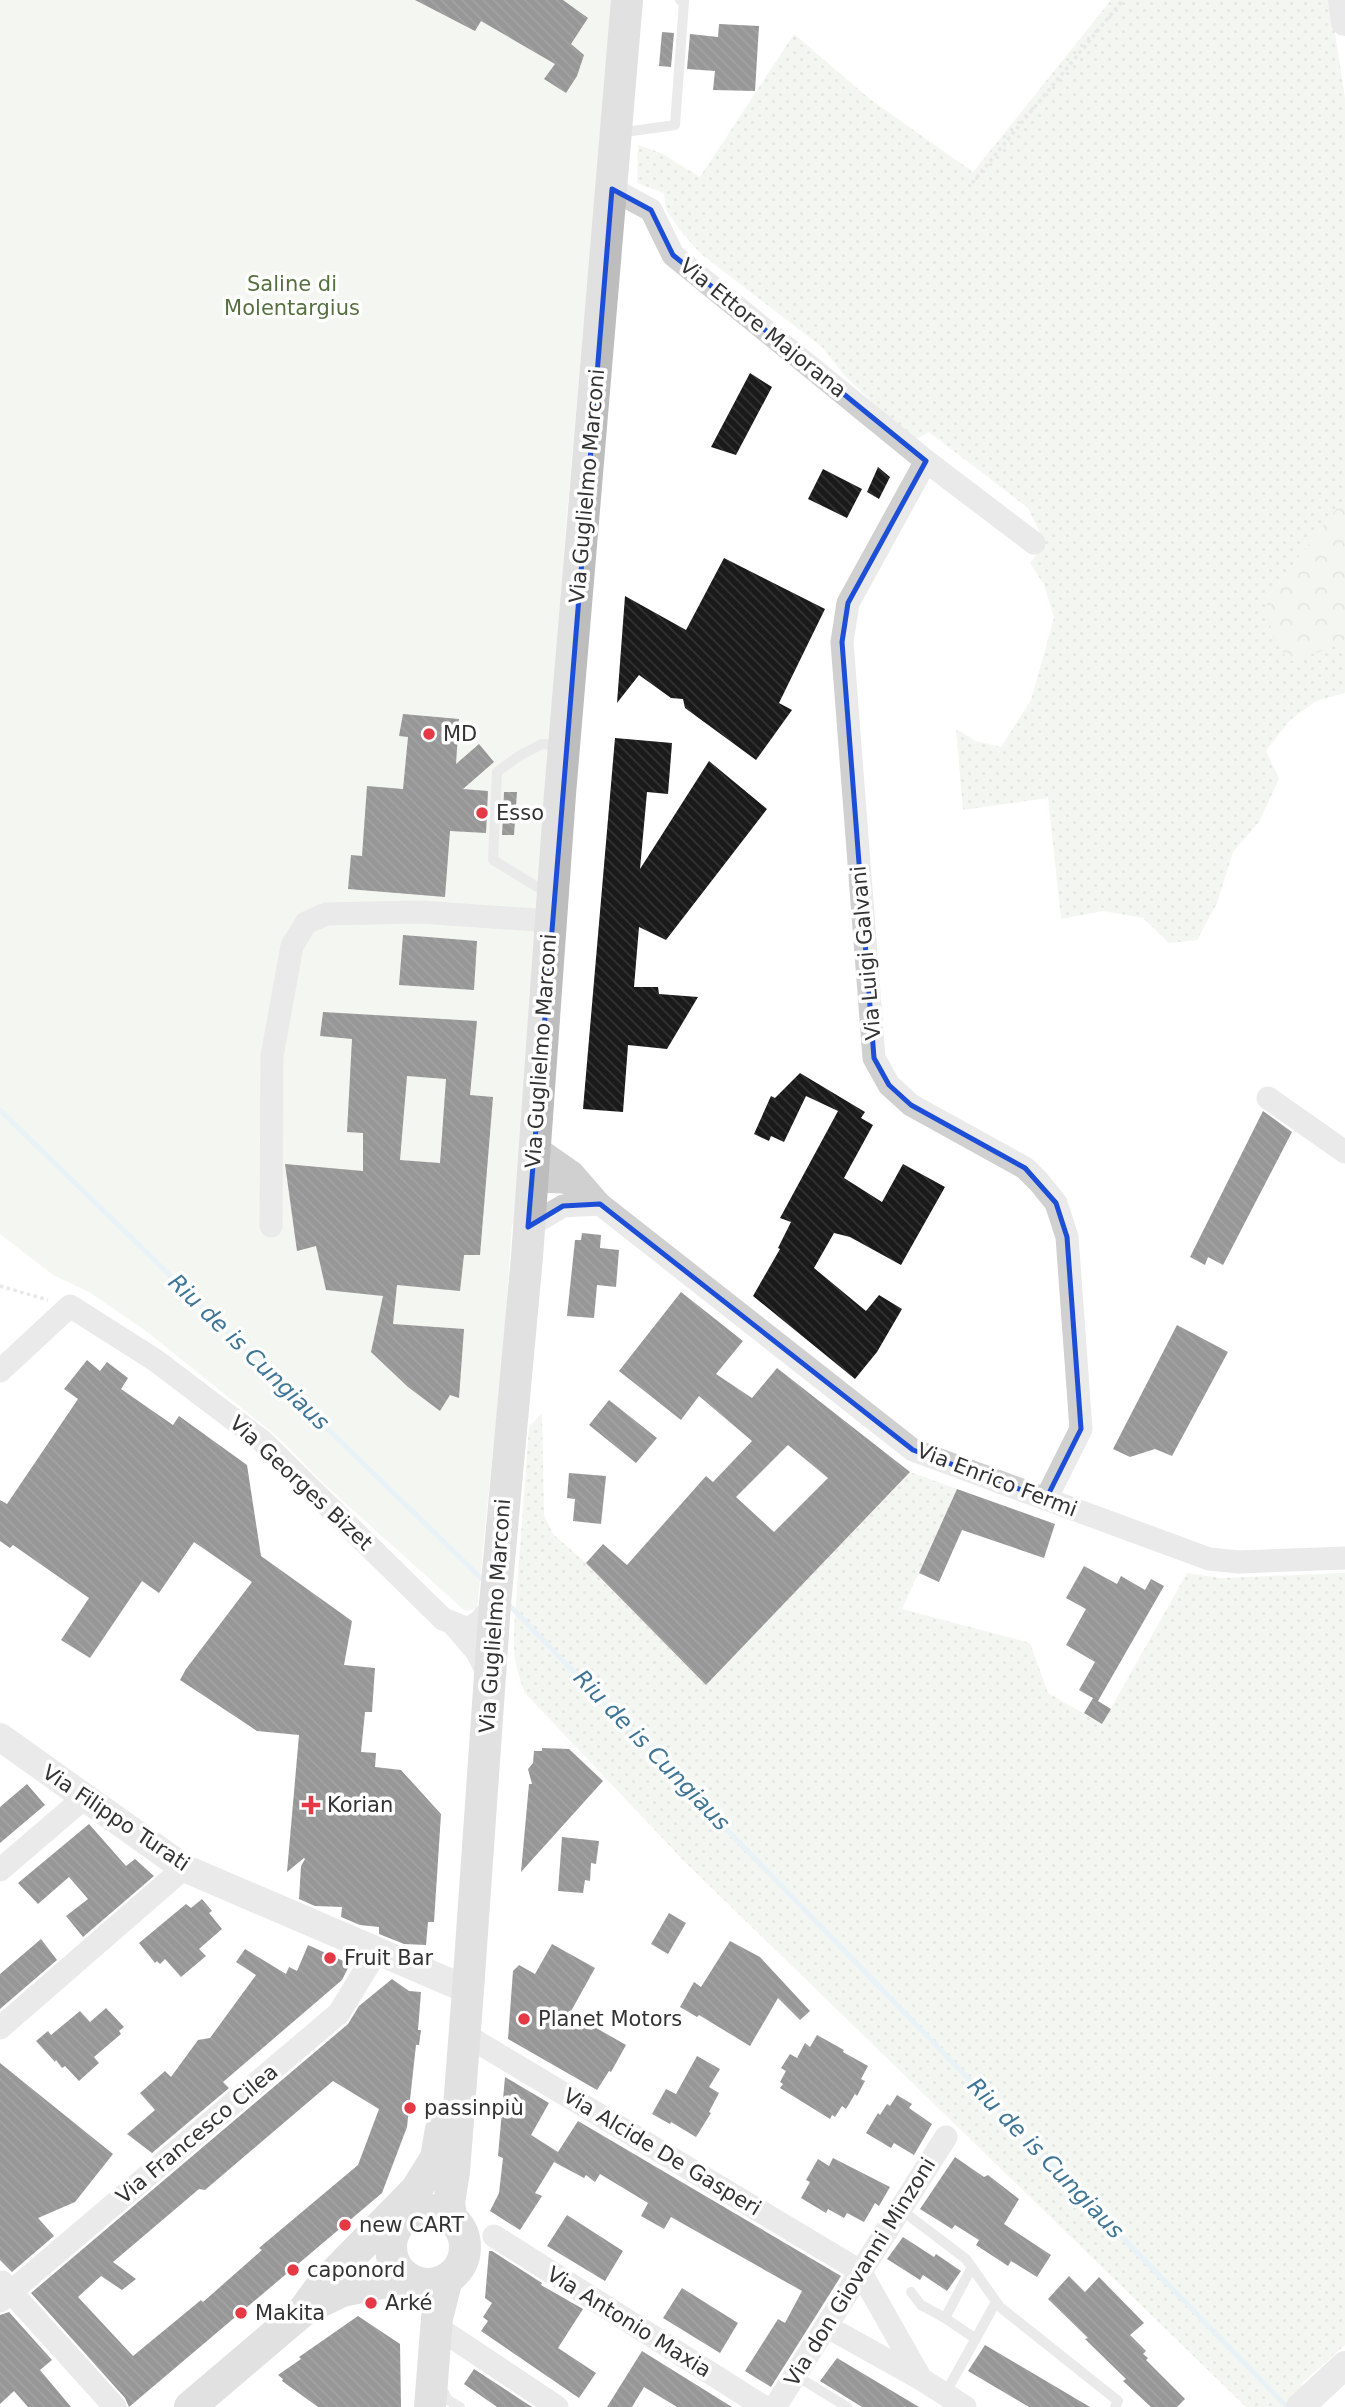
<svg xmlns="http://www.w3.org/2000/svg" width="1345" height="2407" font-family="'DejaVu Sans',sans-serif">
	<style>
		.grass { fill: url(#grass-dots) }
		.forest { fill: url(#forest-crowns) }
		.green { fill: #e6ecdf }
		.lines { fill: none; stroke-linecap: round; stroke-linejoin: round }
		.stream { stroke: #cfe2ee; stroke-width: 5 }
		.building { fill: url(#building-back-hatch); fill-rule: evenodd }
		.path { stroke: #cdcdcd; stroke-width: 3.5; stroke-dasharray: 3.5 3.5; stroke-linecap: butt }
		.service { stroke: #d0d0d0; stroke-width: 10 }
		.minor { stroke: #d0d0d0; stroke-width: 23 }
		.tertiary { stroke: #d0d0d0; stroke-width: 28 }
		.secondary { stroke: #bdbdbd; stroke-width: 32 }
		.marked { fill: none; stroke: #1d4ed8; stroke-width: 5; stroke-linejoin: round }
		.poi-dot { fill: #e63946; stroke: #fff; stroke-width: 2.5 }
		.labels { text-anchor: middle; stroke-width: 7; stroke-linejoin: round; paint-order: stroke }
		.park-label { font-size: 21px; fill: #56703f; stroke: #fff }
		.street-label { font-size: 21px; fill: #333; stroke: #fff }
		.poi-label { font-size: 21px; fill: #333; stroke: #fff; text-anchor: start }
		.water-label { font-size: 23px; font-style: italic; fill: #3f7597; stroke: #fff }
	</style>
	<defs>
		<pattern id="grass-dots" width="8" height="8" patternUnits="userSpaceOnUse" patternTransform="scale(1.75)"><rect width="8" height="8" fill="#e6ecdf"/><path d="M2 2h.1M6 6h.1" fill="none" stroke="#c6cbc0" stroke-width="1.8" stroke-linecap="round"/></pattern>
		<pattern id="forest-crowns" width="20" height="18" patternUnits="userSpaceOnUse" patternTransform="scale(1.75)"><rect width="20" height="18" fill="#e6ecdf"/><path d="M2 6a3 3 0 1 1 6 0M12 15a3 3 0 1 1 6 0" fill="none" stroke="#c6cbc0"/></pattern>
		<pattern id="building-back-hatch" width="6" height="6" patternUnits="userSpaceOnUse" patternTransform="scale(1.75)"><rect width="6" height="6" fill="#1a1a1a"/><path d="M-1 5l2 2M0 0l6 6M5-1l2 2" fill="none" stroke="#333"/></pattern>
	</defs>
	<rect width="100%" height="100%" fill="#fff"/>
	<!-- grass -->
	<path class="grass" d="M1111 0H1330L1345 98V498L1266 599 1331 648 1345 639V693L1316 701 1289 721 1266 751 1279 779 1259 822 1233 852 1217 903 1197 940 1169 943 1143 918 1103 911 1061 919 1048 798 963 810 956 729 976 741 1001 747 1031 700 1054 618 1044 585 1030 563 1045 543 1028 508 929 432 916 439 901 430 844 375 822 347 701 254 679 229 666 210 664 193 637 183 638 145 661 153 700 177 794 34 871 100 973 172Z
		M542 1413 544 1515 553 1534 586 1563 706 1685 910 1472 957 1489 902 1609 1030 1643 1048 1693 1102 1724 1187 1573 1220 1578 1345 1573V2345L1301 2384 1319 2407H1246L685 1862 525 1693C516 1669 513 1656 514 1630L529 1427Z"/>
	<!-- forest -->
	<path class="forest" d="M1345 498V639L1331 648 1289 662 1272 635 1266 599Z"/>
	<!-- green -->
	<path class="green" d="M0 0H612L566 526 518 1224H512L505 1330 477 1609 465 1611 322 1482 279 1438 146 1331 89 1292 53 1275 0 1234Z"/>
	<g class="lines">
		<!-- stream -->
		<path class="stream" d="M0 1110 485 1582
			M507 1603 1287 2407"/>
	</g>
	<!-- building -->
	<path class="building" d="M415 0H563L588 18 571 44 584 55 577 76 566 93 544 79 555 64 481 21 475 31Z
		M719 24 759 26 755 91 713 90 715 71 687 69 690 34 718 37Z
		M662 32 674 33 671 67 659 66Z
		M750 373 772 387 736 455 711 447Z
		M878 467 890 477 879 499 867 492Z
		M823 469 862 489 847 518 808 499Z
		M724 558 825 609 779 703 792 710 756 760 685 708 683 699 671 698 639 675 617 703 625 596 686 630Z
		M403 714 459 719 456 764 479 744 494 762 463 789 488 791 486 833 450 831 445 897 348 889 351 855 362 856 367 786 403 789 408 737 399 736Z
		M615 738 672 743 668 794 647 792 640 869 709 761 767 809 666 940 639 927 634 987H658L659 994 698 997 667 1049 628 1045 623 1112 583 1109Z
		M504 792H517L514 835H502Z
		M403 935 477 941 474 990 399 985Z
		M323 1012 477 1021 470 1095 493 1097 480 1255H464L460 1291 397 1285 393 1324 464 1329 459 1398 450 1395 440 1411 408 1387 371 1352 383 1296 326 1290 316 1246 297 1251 285 1164 363 1171V1133L347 1132 352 1039 320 1036ZM407 1076 446 1079 440 1163 400 1160Z
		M800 1073 865 1112 861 1118 873 1125 844 1178 882 1202 903 1164 945 1187 901 1265 850 1237 834 1233 814 1268 866 1311 879 1295 902 1309 877 1352 855 1379 753 1296 780 1249 778 1248 791 1222 780 1218 838 1111 806 1096 784 1142 771 1136 769 1141 754 1134 771 1096 775 1098Z
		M1263 1111 1292 1132 1223 1265 1208 1257 1205 1265 1190 1257Z
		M582 1233 601 1235 600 1248 619 1250 616 1287 597 1285 594 1318 567 1316 575 1240H581Z
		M681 1292 743 1341 716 1374 752 1398 777 1368 910 1472 706 1685 586 1563 603 1544 627 1565 706 1476 713 1482 752 1441 699 1396 681 1420 619 1371ZM788 1445 828 1478 774 1532 736 1497Z
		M1177 1325 1228 1352 1172 1456 1155 1449 1130 1457 1113 1449Z
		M87 1360 100 1371 107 1362 128 1378 121 1389 173 1425 179 1416 247 1465 261 1556 352 1621 344 1665 375 1668 372 1712H365L361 1752 376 1753 375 1767 401 1770 441 1814 434 1922H428L426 1945 404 1944 379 1934V1927L360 1925 341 1917 342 1907 315 1906 299 1899 301 1866 305 1859 304 1858 287 1872 299 1735 257 1731 180 1680 186 1669 252 1582 194 1542 159 1593 142 1581 90 1658 61 1640 89 1598 13 1545 10 1548 0 1541V1500L7 1504 78 1399 64 1389Z
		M609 1400 657 1438 636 1463 589 1425Z
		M569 1473 606 1476 601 1524 573 1521 575 1499 567 1498Z
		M957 1489 1055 1524 1044 1558 962 1530 939 1582 919 1573Z
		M1084 1566 1117 1584 1121 1576 1145 1590 1151 1579 1164 1586 1098 1701 1079 1690 1095 1662 1066 1645 1086 1609 1066 1598Z
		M1093 1698 1111 1709 1102 1724 1084 1713Z
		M542 1748 569 1749 603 1781 521 1872 529 1784H532L528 1769 533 1763 534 1751H542Z
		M27 1784 45 1805 0 1843V1807Z
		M89 1824 126 1866 135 1859 154 1876 83 1937 66 1916 88 1899 69 1877 38 1904 18 1883Z
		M562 1837 599 1841 596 1864 591 1863 590 1881 585 1880 583 1893 558 1891Z
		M202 1899 212 1911 209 1913 222 1929 199 1949 206 1956 181 1977 165 1959 160 1964 157 1961 155 1963 139 1943 186 1904 191 1908Z
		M669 1913 686 1923 668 1954 651 1944Z
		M41 1939 57 1960 0 2009V1974Z
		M730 1941 760 1957 810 2011 800 2020 778 1998 750 2046 699 2015 697 2017 680 2007 694 1982 701 1987Z
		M552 1944 595 1968 570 2013 626 2045 611 2072 609 2071 597 2090 508 2039 513 1971 519 1965 535 1974Z
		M308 1945 350 1964 342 1980 223 2082 229 2088 152 2153 127 2134 155 2110 140 2093 165 2071 171 2077 198 2040 210 2038 256 1975 236 1962 245 1949 286 1974 289 1967 297 1971Z
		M392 1979 409 1991 421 1992 418 2030H421L419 2045H416L407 2127 382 2193 129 2407 125 2398 31 2293 348 2024 359 2006ZM333 2081 379 2109 358 2165 259 2248 262 2250 203 2302 201 2300 133 2356 78 2297 101 2276 122 2290 136 2279 113 2262 199 2189 205 2190Z
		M106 2008 124 2027 119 2031 121 2034 94 2057 99 2063 79 2081 65 2066 62 2068 56 2060 55 2062 36 2041 48 2031 51 2035 80 2011 90 2022Z
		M817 2035 844 2050 843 2052 868 2066 861 2079 865 2081 857 2096 855 2094 846 2109 842 2106 835 2117 832 2115 830 2119 780 2088 783 2084 780 2082 786 2071 781 2068 790 2054 797 2058 805 2043 810 2047Z
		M697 2056 720 2069 709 2087 719 2093 709 2112 711 2113 696 2137 671 2122 670 2124 652 2114 666 2089 676 2094Z
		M0 2063 113 2154 75 2202 38 2218 54 2236 12 2272 0 2260Z
		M505 2077 549 2103 531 2135 558 2152 578 2121 841 2276 771 2387 745 2371 778 2319 785 2323 802 2291 671 2217 664 2229 641 2216 648 2203 600 2174 595 2182 586 2175 584 2178 554 2162 535 2193 542 2196 520 2230 490 2211 499 2193 503 2158 498 2156Z
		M897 2095 912 2104 909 2108 932 2124 914 2155 894 2143 891 2148 866 2133 878 2113 880 2115 887 2104 890 2106Z
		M955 2157 984 2177 988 2175 1019 2199 1004 2224 1051 2255 1037 2277 1011 2261 1008 2266 976 2245 979 2240 955 2225 952 2229 920 2209Z
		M833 2158 890 2187 879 2206 875 2203 864 2222 847 2213 844 2218 828 2209 826 2213 801 2198 810 2182 806 2180 818 2159 829 2166Z
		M567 2215 623 2251 605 2281 547 2246Z
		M903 2237 934 2257 936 2254 961 2271 947 2291 923 2275 920 2280 887 2259Z
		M489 2251H492L542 2283 541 2285 583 2309 558 2348 596 2373 579 2398 481 2331 488 2321 483 2317 492 2303 485 2298Z
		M1069 2276 1085 2292 1099 2277 1144 2323 1130 2335 1146 2351 1143 2354 1148 2358 1146 2360 1185 2399 1177 2407H1151L1123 2381 1126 2379 1085 2339 1088 2338 1048 2299Z
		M682 2288 738 2323 720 2353 663 2318Z
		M9 2312 52 2360 40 2370 71 2407H28L14 2391 0 2404V2315Z
		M358 2316 400 2344 401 2407H318L282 2381 283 2379 278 2375 301 2359 299 2357Z
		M985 2345 1090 2407H1029L968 2371Z
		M642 2351 732 2407H677L644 2387 632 2407H607Z
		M837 2358 919 2407H862L820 2381Z
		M474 2369 532 2407H497L464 2384Z"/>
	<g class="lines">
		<!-- path -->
		<path class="path" d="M972 183 1123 0
			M0 1286 48 1300"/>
		<!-- service -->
		<path class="service" d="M618 133 675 125 684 2 680 0
			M550 889 539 888 493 860 497 772 519 756 542 744 562 746
			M900 2209 966 2259 1000 2307 1118 2401 1115 2407
			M972 2267 945 2318 976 2339
			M911 2292 921 2305 945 2318
			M795 2375 847 2407
			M441 2387 448 2400 460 2407
			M945 2394 996 2302"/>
		<!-- minor -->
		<path class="minor" d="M612 189 651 210 673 255 926 461
			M1034 543 926 461 848 603 842 642 874 1058 889 1085 911 1105 1025 1168 1039 1182 1056 1203 1067 1237 1081 1429 1046 1499
			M1268 1098 1345 1152
			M533 1145 573 1173 600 1204 913 1450 1209 1559 1239 1562 1345 1558
			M531 1181 564 1182 585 1191
			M271 1226 272 1056 292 946 306 923 326 914 420 912 551 921
			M528 1227 563 1206 600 1204
			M0 1371 70 1306 155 1360 262 1441 443 1619 468 1629 480 1621 495 1604
			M453 1624 477 1652 490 1678
			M0 1870 84 1798
			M0 2028 184 1868
			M464 2034 860 2271 921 2379
			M494 2236 764 2407
			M2 2282 115 2407
			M0 2301 339 2013 377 1951
			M826 2326 921 2379 965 2407
			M437 2327 557 2407
			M775 2407 946 2137"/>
		<!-- tertiary -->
		<path class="tertiary" d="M1342 0 1345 22
			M0 1737 184 1868 468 1990
			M1300 2407 1345 2365"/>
		<!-- secondary -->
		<path class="secondary" d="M391 2247a37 37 0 1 1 74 0a37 37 0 1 1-74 0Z
			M451 2217 449 2202 454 2172 468 1990 495 1604 527 1257 560 794 627 0
			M311 2306 342 2291 407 2278
			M190 2407 304 2310 320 2288 416 2190 436 2158 441 2129 445 2124
			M430 2407 437 2318 447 2279"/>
	</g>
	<!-- marked area -->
	<path d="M0 0H1345V2407H0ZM612 189 651 210 673 255 926 461 848 603 842 642 874 1058 889 1085 911 1105 1025 1168 1056 1203 1067 1237 1081 1429 1046 1499 913 1450 600 1204 563 1206 528 1227Z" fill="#fff" fill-opacity=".55" fill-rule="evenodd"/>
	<path class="marked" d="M612 189 651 210 673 255 926 461 848 603 842 642 874 1058 889 1085 911 1105 1025 1168 1056 1203 1067 1237 1081 1429 1046 1499 913 1450 600 1204 563 1206 528 1227Z"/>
	<!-- markers -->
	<g class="poi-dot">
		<circle cx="429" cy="734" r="7"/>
		<circle cx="482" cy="813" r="7"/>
		<path d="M307.5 1794.5h7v7h7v7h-7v7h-7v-7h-7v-7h7z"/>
		<circle cx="330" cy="1958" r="7"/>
		<circle cx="524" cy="2019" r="7"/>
		<circle cx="410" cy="2108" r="7"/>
		<circle cx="345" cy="2225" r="7"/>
		<circle cx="293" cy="2270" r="7"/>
		<circle cx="371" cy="2303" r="7"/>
		<circle cx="241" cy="2313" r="7"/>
	</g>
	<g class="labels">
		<!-- park labels -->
		<g class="park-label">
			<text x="292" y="291">Saline di<tspan x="292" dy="24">Molentargius</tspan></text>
		</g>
		<!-- street labels -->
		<g class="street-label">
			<text transform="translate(763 328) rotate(39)" y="7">Via Ettore Majorana</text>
			<text transform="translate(587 486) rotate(-85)" y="7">Via Guglielmo Marconi</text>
			<text transform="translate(866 953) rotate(-95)" y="7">Via Luigi Galvani</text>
			<text transform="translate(541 1051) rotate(-86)" y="7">Via Guglielmo Marconi</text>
			<text transform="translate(997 1480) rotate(21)" y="7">Via Enrico Fermi</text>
			<text transform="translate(301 1483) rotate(43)" y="7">Via Georges Bizet</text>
			<text transform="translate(495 1616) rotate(-86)" y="7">Via Guglielmo Marconi</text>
			<text transform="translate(116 1818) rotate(34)" y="7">Via Filippo Turati</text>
			<text transform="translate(197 2134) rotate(-40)" y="7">Via Francesco Cilea</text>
			<text transform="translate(662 2152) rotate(31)" y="7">Via Alcide De Gasperi</text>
			<text transform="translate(860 2272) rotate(-58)" y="7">Via don Giovanni Minzoni</text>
			<text transform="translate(629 2322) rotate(32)" y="7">Via Antonio Maxia</text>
		</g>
		<!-- poi labels -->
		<g class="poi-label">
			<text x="443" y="741">MD</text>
			<text x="496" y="820">Esso</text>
			<text x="327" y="1812">Korian</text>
			<text x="344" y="1965">Fruit Bar</text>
			<text x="538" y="2026">Planet Motors</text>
			<text x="424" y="2115">passinpiù</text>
			<text x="359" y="2232">new CART</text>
			<text x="307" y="2277">caponord</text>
			<text x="385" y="2310">Arké</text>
			<text x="255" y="2320">Makita</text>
		</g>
		<!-- water labels -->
		<g class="water-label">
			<text transform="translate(249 1352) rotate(44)" y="8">Riu de is Cungiaus</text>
			<text transform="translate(652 1750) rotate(46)" y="8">Riu de is Cungiaus</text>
			<text transform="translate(1046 2158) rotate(46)" y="8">Riu de is Cungiaus</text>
		</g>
	</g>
</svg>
